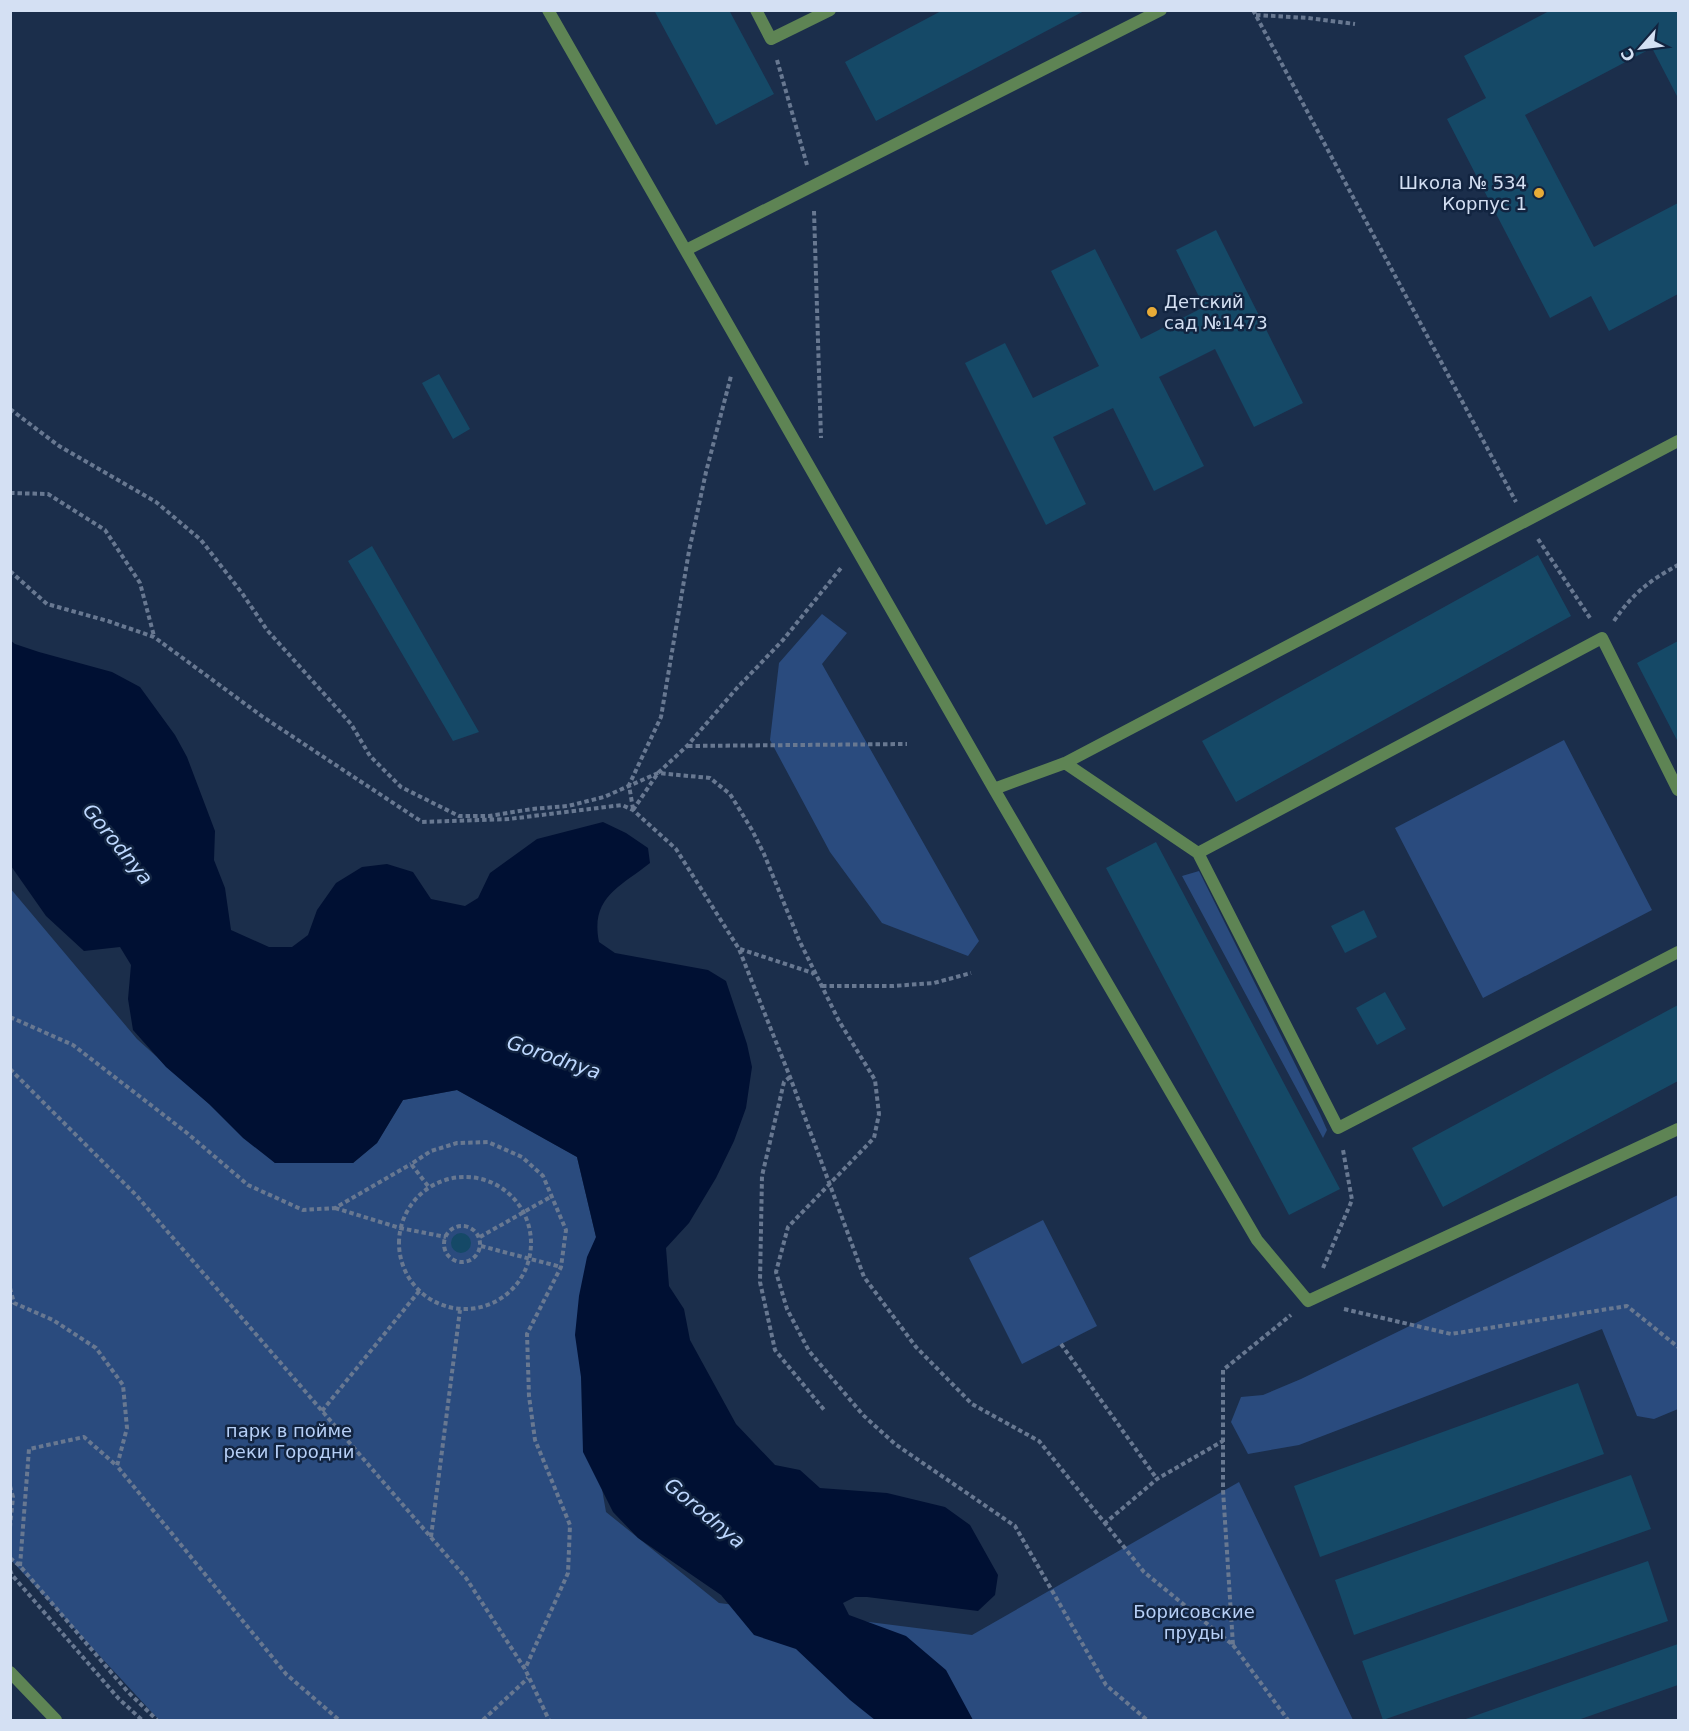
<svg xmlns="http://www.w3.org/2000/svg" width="1689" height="1731" font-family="'DejaVu Sans',sans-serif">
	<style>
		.green { fill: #2a4b7e }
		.water { fill: #001033 }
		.building { fill: #154967 }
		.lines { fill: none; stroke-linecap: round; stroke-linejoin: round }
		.path { stroke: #687891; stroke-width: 4; stroke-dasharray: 4.5 3; stroke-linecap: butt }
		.service { stroke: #5e8454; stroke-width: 12 }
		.minor { stroke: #5e8454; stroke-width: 12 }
		.poi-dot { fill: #e8ab37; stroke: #122440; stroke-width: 2 }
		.labels { text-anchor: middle; stroke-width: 5; stroke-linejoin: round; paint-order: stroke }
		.poi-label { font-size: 18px; fill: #d4e0f3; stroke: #122440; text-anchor: end }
		.park-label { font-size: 18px; fill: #b6cff6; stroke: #122440 }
		.water-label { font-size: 20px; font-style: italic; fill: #bed8ff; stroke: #122440 }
	</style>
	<rect width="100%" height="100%" fill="#1b2e4b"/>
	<!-- green -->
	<path class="green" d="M822 614 847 633 822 664 979 941 968 956 882 923 830 852 770 740 779 663Z
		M1564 740 1652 910 1483 998 1395 828Z
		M1199 871 1320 1114 1327 1130 1323 1138 1182 876Z
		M10 888 137 1039 275 1163H353L377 1143 403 1100 457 1090 577 1157 596 1237 579 1356 606 1512 719 1603 972 1635 1239 1482 1353 1720H159L11 1560Z
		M1678 1195V1409L1654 1419 1637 1416 1602 1329 1299 1445 1248 1454 1231 1422 1241 1397 1263 1395 1301 1379Z
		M1043 1220 1097 1326 1022 1364 969 1258Z"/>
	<!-- water -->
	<path class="water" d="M10 640 15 644 39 652 112 672 140 687 175 735 187 757 215 831 214 860 225 888 231 930 269 947H292L308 935 317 910 336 883 362 867 387 864 413 872 431 899 465 906 478 898 490 873 537 839 603 822 626 833 648 848 650 863C620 887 590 897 599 942L615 953 708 970 726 981 747 1044 752 1067 746 1108 734 1141 716 1178 689 1223 666 1248 669 1286 684 1309 690 1340 736 1424 775 1465 800 1470 820 1488 887 1493 945 1507 970 1525 998 1575 995 1595 978 1611 867 1597H855L843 1603 849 1615 906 1636 946 1670 973 1720H875L850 1700 796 1649 754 1635 721 1595 638 1538 613 1512 583 1452 581 1377 575 1335 579 1296 587 1257 596 1237 577 1157 457 1090 403 1100 377 1143 353 1163H275L243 1138 209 1104 166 1067 133 1030 128 999 131 965 120 947 84 951 46 916 11 866Z"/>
	<!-- building -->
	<path class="building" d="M654 10H729L774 94 716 125Z
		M943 10H1086L876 121 845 62Z
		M1551 10H1678V98L1652 48 1525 115 1594 247 1678 203V294L1609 331 1591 296 1550 318 1447 119 1486 98 1464 56Z
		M1216 230 1303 403 1254 427 1215 349 1159 377 1204 466 1154 491 1113 408 1053 437 1086 504 1046 525 965 363 1005 343 1033 398 1099 366 1051 271 1095 249 1141 339 1204 307 1176 250Z
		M439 374 470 429 453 439 422 383Z
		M372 546 479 732 453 741 348 561Z
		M1538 555 1571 616 1236 802 1202 741Z
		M1678 641V742L1637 663Z
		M1156 842 1340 1189 1289 1215 1106 868Z
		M1364 910 1377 937 1345 953 1331 926Z
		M1385 992 1406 1029 1377 1045 1356 1008Z
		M1678 1005V1081L1443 1207 1412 1148Z
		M451 1243a10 10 0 1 1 20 0a10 10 0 1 1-20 0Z
		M1578 1383 1604 1454 1320 1557 1294 1486Z
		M1631 1475 1651 1529 1354 1635 1335 1580Z
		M1648 1561 1668 1621 1383 1720 1362 1661Z
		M1678 1644V1685L1578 1720H1463Z"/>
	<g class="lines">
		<!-- path -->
		<path class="path" d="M1253 10 1516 502
			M1256 15 1308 18 1355 24
			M777 60 807 165
			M814 211 821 438
			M10 409 59 446 156 502 201 540 242 593 267 630 351 724 370 756 401 787 459 816H489L532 809 568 806 604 797 658 773 710 778 730 794 752 830 764 854 799 940 839 1021 875 1080 879 1114 874 1138 788 1227 776 1272 787 1309 809 1351 863 1415 895 1444 1015 1526 1106 1685 1147 1720
			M10 493 48 494 105 530 140 583 154 636
			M1538 539 1590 618
			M10 571 47 604 108 621 154 637 263 717 422 822 509 819 622 805 633 810 676 849 739 949 790 1077 864 1277 916 1347 972 1404 1039 1441 1144 1572 1233 1645 1223 1490V1370L1291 1315
			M1614 621C1633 593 1649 581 1678 565
			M688 746 907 744
			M633 809 629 785 661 717 689 551 706 472 731 376
			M633 810 658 773 687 746 737 688 783 640 841 568
			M740 949 813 973 814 975
			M822 986H893L934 983 971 973
			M10 1017 73 1045 187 1133 248 1185 303 1210 335 1208 411 1164
			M10 1069 136 1195 466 1578 525 1669 549 1720
			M790 1077 784 1082 762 1176 760 1282 775 1350 825 1411
			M399 1243a66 66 0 1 1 132 0a66 66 0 1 1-132 0Z
			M428 1186 411 1164 431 1151 457 1143 488 1142 522 1157 543 1176 566 1230 561 1267 527 1334 529 1396 535 1440 570 1525 568 1573 525 1669
			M335 1208 400 1228 446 1237
			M444 1244a18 18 0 1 1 36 0a18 18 0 1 1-36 0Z
			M480 1237 552 1196
			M481 1246 561 1267
			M1323 1268 1352 1200 1343 1150
			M10 1288 14 1303 53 1320 96 1348 123 1385 127 1428 117 1466 286 1674 339 1720
			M1344 1309 1451 1334 1627 1306 1678 1347
			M1061 1344 1157 1479
			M322 1411 420 1290
			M10 1486 13 1497 10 1527
			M1104 1524 1157 1479 1223 1441
			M431 1537 460 1310
			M10 1558 20 1566 128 1692 157 1720
			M20 1566 29 1449 84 1437 117 1466
			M10 1570 12 1575 119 1699 142 1720
			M1233 1645 1288 1720
			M483 1720 528 1678"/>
		<!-- service -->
		<path class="service" d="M548 10 994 789 1257 1240 1308 1301 1678 1129
			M756 10 771 39 830 10
			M686 250 1161 10
			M1065 763 1198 853 1602 638 1678 790
			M994 789 1065 763 1678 441
			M1198 853 1338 1128 1678 952"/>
		<!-- minor -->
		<path class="minor" d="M10 1672 56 1720"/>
	</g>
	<!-- markers -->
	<g class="poi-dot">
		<circle cx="1539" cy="193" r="6"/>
		<circle cx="1152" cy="312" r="6"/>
	</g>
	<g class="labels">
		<!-- poi labels -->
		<g class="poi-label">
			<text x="1527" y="189">Школа № 534<tspan x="1527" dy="21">Корпус 1</tspan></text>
			<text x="1164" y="308" text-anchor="start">Детский<tspan x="1164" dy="21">сад №1473</tspan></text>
		</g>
		<!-- park labels -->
		<g class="park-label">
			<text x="289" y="1437">парк в пойме<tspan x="289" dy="21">реки Городни</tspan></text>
			<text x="1194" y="1618">Борисовские<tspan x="1194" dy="21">пруды</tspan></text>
		</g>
		<!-- water labels -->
		<g class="water-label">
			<text transform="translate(118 844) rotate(51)" y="7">Gorodnya</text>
			<text transform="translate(554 1057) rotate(19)" y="7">Gorodnya</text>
			<text transform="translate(705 1513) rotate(40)" y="7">Gorodnya</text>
		</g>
	</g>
	<!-- border -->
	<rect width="1689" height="1731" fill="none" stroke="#d4e0f3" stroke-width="24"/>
	<!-- north arrow -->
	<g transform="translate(1641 48) rotate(242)" stroke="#122440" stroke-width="4.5" paint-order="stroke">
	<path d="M0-4.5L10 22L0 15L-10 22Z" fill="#d4e0f3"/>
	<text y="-9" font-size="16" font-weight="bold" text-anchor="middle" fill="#d4e0f3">С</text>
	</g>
</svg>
